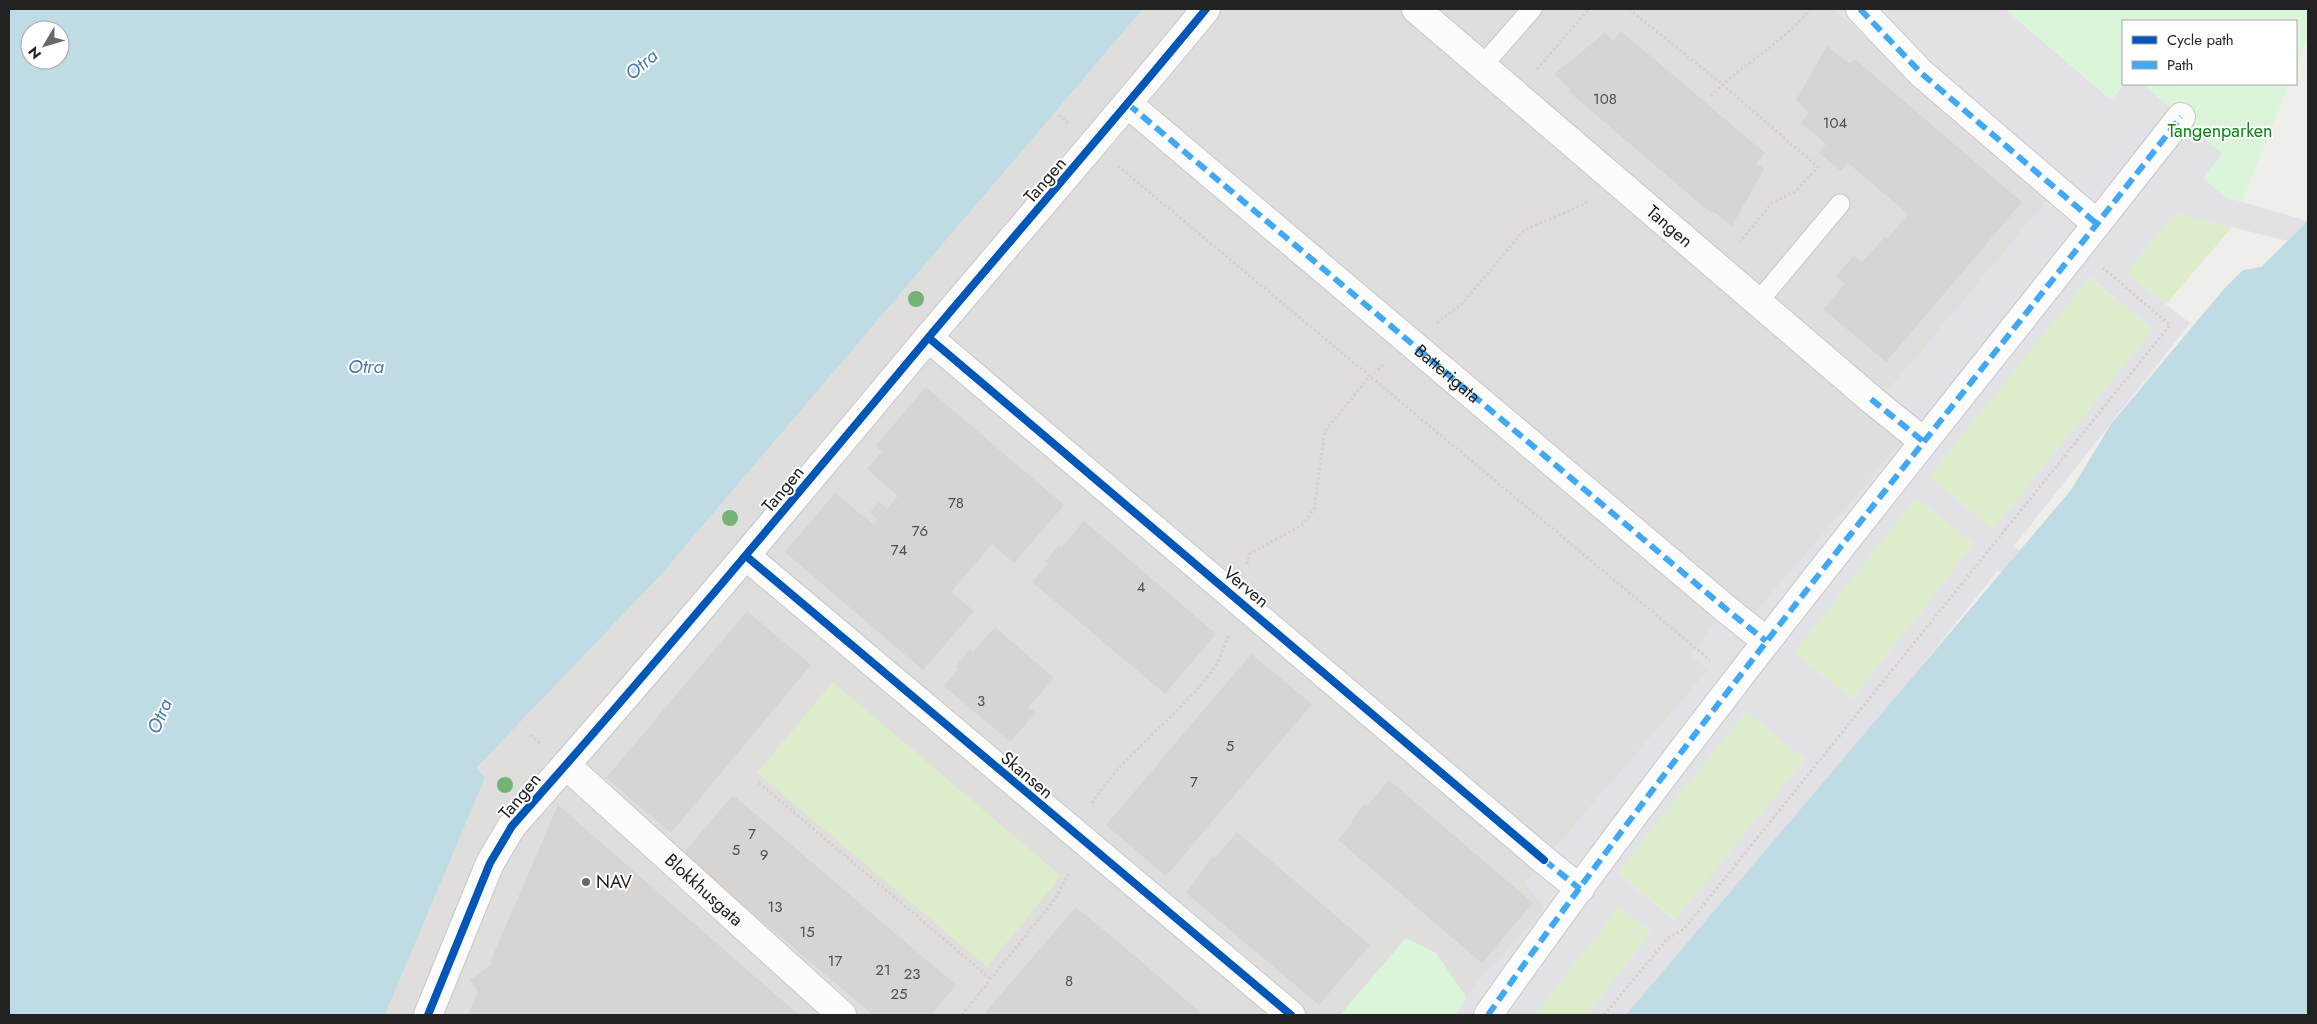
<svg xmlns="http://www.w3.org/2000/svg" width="2317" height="1024" font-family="Jost,sans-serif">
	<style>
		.residential { fill: #dfdedc }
		.grass { fill: #ddeccb }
		.park { fill: #daf5da }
		.plaza { fill: #e2e1e5; fill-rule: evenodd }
		.water { fill: #bfdbe3; fill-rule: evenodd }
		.building { fill: #d7d4d2 }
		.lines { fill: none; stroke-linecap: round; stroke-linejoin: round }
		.service-casing { stroke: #c9c8c7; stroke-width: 21 }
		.pedestrian-casing { stroke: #c9c8c7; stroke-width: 30 }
		.minor-casing { stroke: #c9c8c7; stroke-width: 30 }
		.tertiary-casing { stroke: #c9c8c7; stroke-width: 30 }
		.path { stroke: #dccecd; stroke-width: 3; stroke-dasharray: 2.5 2.5; stroke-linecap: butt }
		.service { stroke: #fdfcfc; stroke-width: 19 }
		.pedestrian { stroke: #fdfcfc; stroke-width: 28 }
		.minor { stroke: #fdfcfc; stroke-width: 28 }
		.tertiary { stroke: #fdfcfc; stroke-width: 28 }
		.quiet { stroke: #3fa9f5; stroke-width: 6; stroke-dasharray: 12 6; stroke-linecap: butt }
		.cycleway-casing { stroke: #fff; stroke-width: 11 }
		.cycleway { stroke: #0057b8; stroke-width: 8 }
		.tree { fill: #73b476 }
		.poi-dot { fill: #6a6968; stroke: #fff; stroke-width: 2 }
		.labels { text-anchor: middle; stroke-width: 4; stroke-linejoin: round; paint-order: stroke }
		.number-label { font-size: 15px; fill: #4f4e4e }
		.park-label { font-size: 18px; fill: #0c8416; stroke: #fff }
		.street-label { font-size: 18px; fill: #222; stroke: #fff }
		.poi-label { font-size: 18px; fill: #222; stroke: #fff; text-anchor: start }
		.water-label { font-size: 19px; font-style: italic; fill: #4a7aab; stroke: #fff }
	</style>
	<rect width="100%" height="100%" fill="#f0eeeb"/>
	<!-- residential -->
	<path class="residential" d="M1143 9H1922L2145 212 1471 1015H385L485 778 475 768 659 577Z"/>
	<!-- grass -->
	<path class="grass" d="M2175 213 2232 227 2166 304 2126 273Z
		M2088 277 2153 329 1993 529 1929 477Z
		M1916 498 1974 544 1852 699 1794 653Z
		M833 682 1061 876 987 967 757 773Z
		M1746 712 1805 759 1676 920 1617 873Z
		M1619 907 1651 932 1587 1015H1535Z"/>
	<!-- park -->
	<path class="park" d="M2005 9H2308V37L2296 68V21H2123V84H2289L2242 202 2225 197Z
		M1406 938 1436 953 1467 998 1456 1015H1340Z"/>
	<!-- plaza -->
	<path class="plaza" d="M1833 9H2005L2111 100 2125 84H2143L2222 154 2203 178 2225 197 2308 221V246L2175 213 2126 273 2190 323 2014 546 2071 592 2053 614 1998 570 1704 939 1627 1015H1587L1651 932 1619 907 1535 1015H1456L1479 980 1544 908 1525 882 1708 670 1689 655 1736 598 1755 612 1903 441 1871 399 1895 382 2050 196ZM2089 277 2153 329 1993 529 1929 477ZM1916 498 1974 544 1852 699 1794 653ZM1746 712 1805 759 1675 920 1617 873Z"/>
	<!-- water -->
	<path class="water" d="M9 9H1143L659 577 476 768 485 778 385 1015H9ZM30 30H60V60H30Z
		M2308 221V1015H1626L2071 490 2111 424 2223 290 2243 270 2261 267Z"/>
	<!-- building -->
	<path class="building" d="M1621 31 1765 153 1757 163 1764 169 1732 226 1713 211 1711 213 1569 92 1571 90 1554 74 1605 33 1613 41Z
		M1827 46 1850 64 1855 59 2022 202 1886 362 1823 309 1845 284 1836 276 1854 256 1862 262 1885 237 1887 239 1908 214 1848 163 1841 171 1819 153 1826 144 1801 123 1809 113 1796 100Z
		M926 387 1064 505 1014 563 992 544 951 592 974 611 923 670 785 552 835 493 874 525 878 520 870 512 879 502 887 509 898 496 867 469 882 452 875 446Z
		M1084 521 1216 634 1165 694 1032 582 1048 564 1045 562 1059 545 1062 547Z
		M747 611 811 665 671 833 606 778Z
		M995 627 1054 678 1029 707 1036 713 1010 742 944 686 958 669 956 666 970 649 973 652Z
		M1251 654 1312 704 1166 876 1106 825Z
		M1389 780 1533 903 1482 963 1338 840 1353 822 1351 821 1365 803 1367 806Z
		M733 795 956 985 931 1015H873L683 854Z
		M558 805 799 1015H468L478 992 470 980 492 964 491 960Z
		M1237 832 1370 945 1319 1005 1186 893 1213 856 1215 858Z
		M1076 907 1141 961 1203 1015H983Z"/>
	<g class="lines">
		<defs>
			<path id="service" d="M1482 66 1532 9
				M1758 302 1840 204"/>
			<path id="pedestrian" d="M1860 9 1921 73 2097 224
				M1128 104 1726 609 1766 641
				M1871 399 1924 442
				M1544 860 1580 889
				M1488 1015C1706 706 1948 415 2181 117"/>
			<g id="minor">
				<path id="s1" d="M1416 9 1871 399"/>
				<path d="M929 338 1544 860"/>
				<path d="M746 556 1291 1015"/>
				<path id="s2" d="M566 765 842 1015"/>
			</g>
			<path id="tertiary" d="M428 1015 490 863 512 826C654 666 791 502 928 338 1021 228 1115 120 1206 9"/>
		</defs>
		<!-- service casing -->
		<use href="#service" class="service-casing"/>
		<!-- pedestrian casing -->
		<use href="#pedestrian" class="pedestrian-casing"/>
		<!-- minor casing -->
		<use href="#minor" class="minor-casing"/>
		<!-- tertiary casing -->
		<use href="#tertiary" class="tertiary-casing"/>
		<!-- path -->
		<path class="path" d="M1629 9 1722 84 1818 167 1795 192 1773 202 1740 242
			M1537 69 1589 9
			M1711 96C1741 64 1783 44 1810 9
			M1059 115 1068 123
			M1118 166 1710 660
			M1437 323 1462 304 1524 230 1585 204 1588 200
			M1247 564 1249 554 1302 525 1314 509 1325 431 1370 376 1385 364
			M530 735 541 744
			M759 783 991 979
			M1092 803C1126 751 1179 717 1215 667 1221 657 1224 645 1229 635
			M962 1015 1055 899 1070 872
			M1604 1015 1668 938 1684 929 2170 325 2103 268"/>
		<!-- service -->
		<use href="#service" class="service"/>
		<!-- pedestrian -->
		<use href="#pedestrian" class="pedestrian"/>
		<!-- minor -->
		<use href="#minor" class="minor"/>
		<!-- tertiary -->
		<use href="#tertiary" class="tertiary"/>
		<!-- quiet -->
		<g class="quiet">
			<path d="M1860 9 1921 73 2097 224"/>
			<path id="s3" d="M1128 104 1726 609 1766 641"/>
			<path d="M1871 399 1924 442"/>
			<path d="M1544 860 1580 889"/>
			<path d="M1488 1015C1706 706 1948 415 2181 117"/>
		</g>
		<defs>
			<path id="cycleway" d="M929 338 1544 860
				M746 556 1291 1015
				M428 1015 490 863 512 826C654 666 791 502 928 338 1021 228 1115 120 1206 9"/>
		</defs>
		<!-- cycleway casing -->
		<use href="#cycleway" class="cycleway-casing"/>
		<!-- cycleway -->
		<use href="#cycleway" class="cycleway"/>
	</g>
	<!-- trees -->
	<g class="tree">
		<circle cx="916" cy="299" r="8"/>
		<circle cx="730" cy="518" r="8"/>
		<circle cx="505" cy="785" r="8"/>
	</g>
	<!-- markers -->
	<circle class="poi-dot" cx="586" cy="882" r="5"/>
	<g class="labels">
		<!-- number labels -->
		<g class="number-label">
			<text x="1605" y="104">108</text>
			<text x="1835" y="128">104</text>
			<text x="956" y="508">78</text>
			<text x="920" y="536">76</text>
			<text x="899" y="555">74</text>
			<text x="1141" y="592">4</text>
			<text x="981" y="706">3</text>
			<text x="1230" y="751">5</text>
			<text x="1194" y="787">7</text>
			<text x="752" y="839">7</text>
			<text x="736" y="855">5</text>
			<text x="764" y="860">9</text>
			<text x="775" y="912">13</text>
			<text x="807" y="937">15</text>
			<text x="835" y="966">17</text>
			<text x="883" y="975">21</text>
			<text x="912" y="979">23</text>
			<text x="1069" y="986">8</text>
			<text x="899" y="999">25</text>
		</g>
		<!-- park labels -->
		<g class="park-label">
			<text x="2220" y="137">Tangenparken</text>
		</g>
		<!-- street labels -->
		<g class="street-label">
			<text transform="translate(1045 180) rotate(-49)" y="6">Tangen</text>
			<text dy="6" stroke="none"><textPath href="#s1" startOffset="334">Tangen</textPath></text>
			<text dy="6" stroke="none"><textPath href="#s3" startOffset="418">Batterigata</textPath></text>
			<text transform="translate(783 489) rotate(-50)" y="6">Tangen</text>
			<text transform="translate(1246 587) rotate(40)" y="6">Verven</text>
			<text transform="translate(1027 775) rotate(40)" y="6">Skansen</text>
			<text transform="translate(520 796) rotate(-50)" y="6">Tangen</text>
			<text dy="6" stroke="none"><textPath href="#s2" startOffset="186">Blokkhusgata</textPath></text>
		</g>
		<!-- poi labels -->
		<g class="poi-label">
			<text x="596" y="888">NAV</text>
		</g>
		<!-- water labels -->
		<g class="water-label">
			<text transform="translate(641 64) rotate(-41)" y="7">Otra</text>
			<text x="366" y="373">Otra</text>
			<text transform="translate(159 716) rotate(-67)" y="7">Otra</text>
		</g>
	</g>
	<!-- border -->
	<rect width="2317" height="1024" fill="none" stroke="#222222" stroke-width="20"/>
	<!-- legend -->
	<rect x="2122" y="20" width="175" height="65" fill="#ffffff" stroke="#a7a7a7"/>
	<rect x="2132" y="36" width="25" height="8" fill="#0057b8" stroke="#a7a7a7"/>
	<text x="2167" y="45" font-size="15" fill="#222222">Cycle path</text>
	<rect x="2132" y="61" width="25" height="8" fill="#3fa9f5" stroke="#a7a7a7"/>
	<text x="2167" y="70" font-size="15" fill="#222222">Path</text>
	<!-- north arrow -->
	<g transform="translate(45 45) rotate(232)"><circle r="24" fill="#ffffff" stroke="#a7a7a7"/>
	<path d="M0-4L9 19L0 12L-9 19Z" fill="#6a6968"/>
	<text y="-8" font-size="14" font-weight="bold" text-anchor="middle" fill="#222222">N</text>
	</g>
</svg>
